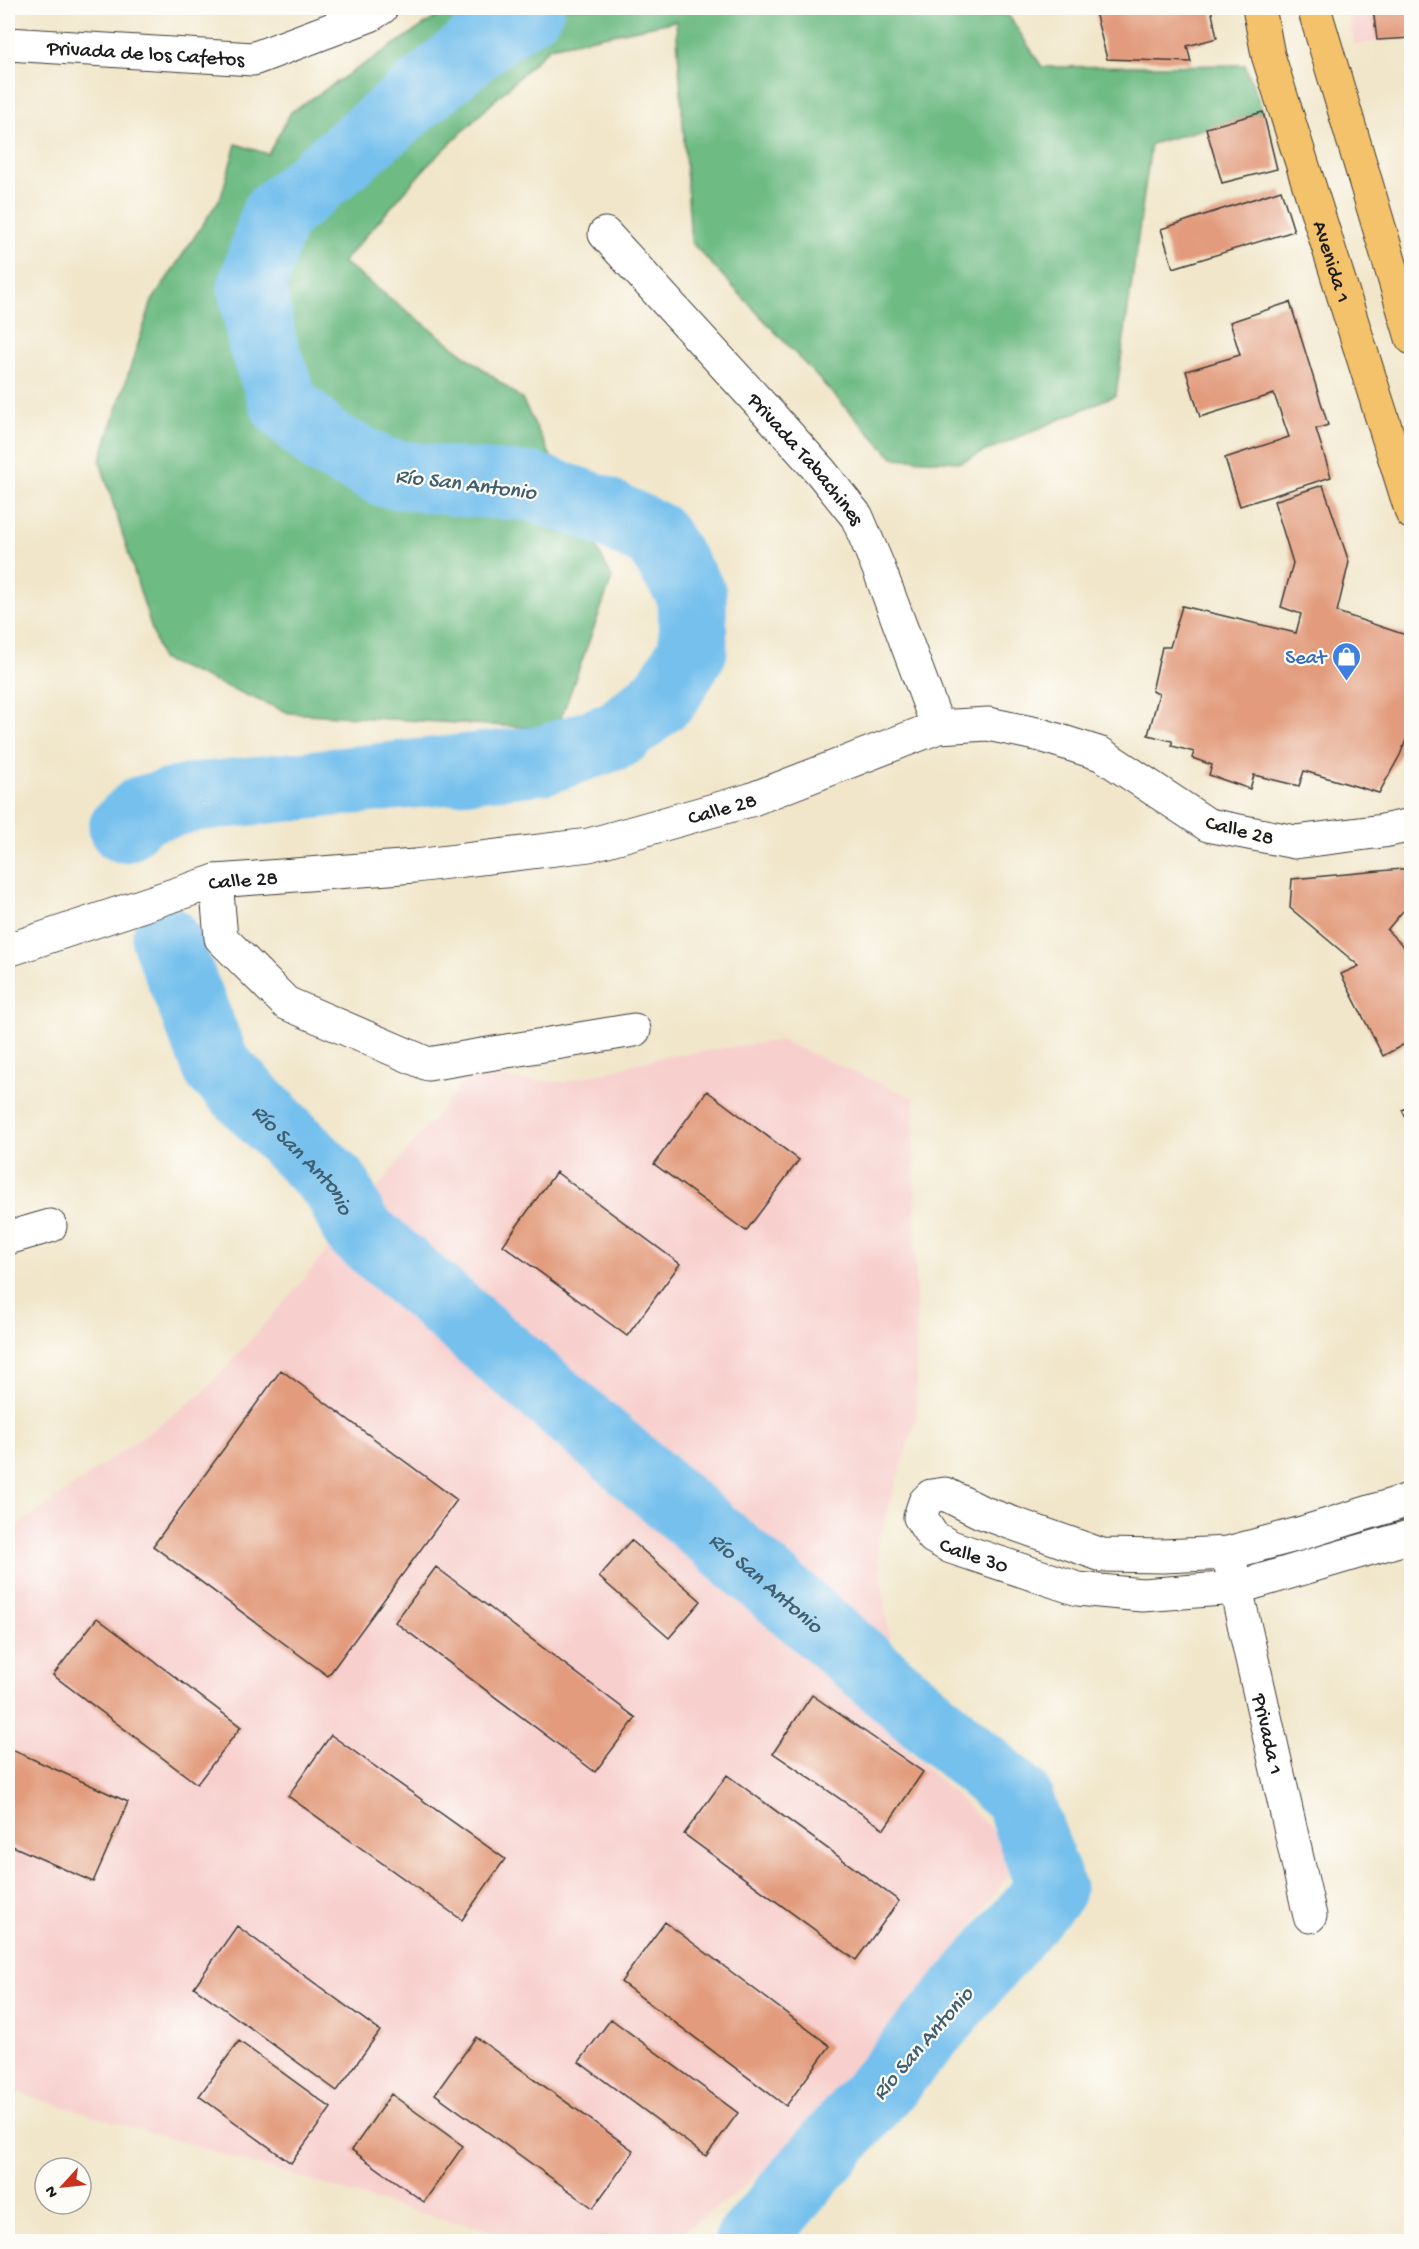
<svg xmlns="http://www.w3.org/2000/svg" width="1419" height="2249" font-family="'Gochi Hand',sans-serif">
	<style>
		.built { fill: #f7d0ce }
		.forest { fill: #6ebb84; stroke: #456c50; stroke-width: 1.5 }
		.lines { fill: none; stroke-linecap: round; stroke-linejoin: round }
		.river { stroke: #74c0ed; stroke-width: 69 }
		.building { fill: #e29b7d }
		.minor-casing { stroke: #3c3a36; stroke-width: 35 }
		.major-casing { stroke: #3c3a36; stroke-width: 35 }
		.minor { stroke: #fff; stroke-width: 33 }
		.major { stroke: #f4c26a; stroke-width: 33 }
		.labels { text-anchor: middle; stroke-width: 4.5; stroke-linejoin: round; paint-order: stroke }
		.street-label { font-size: 21px; fill: #1c1c1c; stroke: #fdfcf7 }
		.shop-label { font-size: 21px; fill: #366cbe; stroke: #fdfcf7; text-anchor: end }
		.water-label { font-size: 22px; font-style: italic; fill: #3f5e70; stroke: #fdfcf7 }
	</style>
	<rect width="100%" height="100%" fill="#fdfcf7"/>
	<filter id="ink" filterUnits="userSpaceOnUse"><feTurbulence type="fractalNoise" baseFrequency=".0167" numOctaves="2"/><feDisplacementMap in="SourceGraphic" scale="12" xChannelSelector="R" yChannelSelector="G"/><feConvolveMatrix kernelMatrix="1 2 1 2 8 2 1 2 1" color-interpolation-filters="sRGB"/></filter>
	<filter id="wash" filterUnits="userSpaceOnUse"><feTurbulence type="fractalNoise" baseFrequency=".008" numOctaves="4" result="noise"/><feDisplacementMap in="SourceGraphic" scale="24" xChannelSelector="R" yChannelSelector="G"/><feGaussianBlur stdDeviation="1.35" result="paint"/><feColorMatrix in="noise" values="0 0 0 0 0 0 0 0 0 0 0 0 0 0 0 0 0 1.4 0 .05"/><feComposite in="paint" operator="in"/></filter>
	<g filter="url(#wash)">
		<rect width="100%" height="100%" fill="#f1e6ca"/>
		<!-- built -->
		<path class="built" d="M1348 8H1411V38L1354 44Z
			M780 1040 914 1098 917 1415 877 1544 903 1746 1021 1857 830 2123 671 2241H538L414 2212 8 2090V1533L203 1393 299 1285 467 1077 565 1082 662 1057Z"/>
		<!-- forest -->
		<path class="forest" d="M450 8H930L1009 16 1042 67 1245 65 1263 112 1151 144 1116 395 961 462 893 458 691 242 676 21 550 47 426 167 343 262 522 399 612 578 557 729 289 713 161 659 100 461 152 301 221 197 236 144 268 154 291 112Z"/>
		<g class="lines">
			<!-- river -->
			<g class="river">
				<path d="M123 828 142 810 196 797 545 760 617 735 666 695 693 650 692 595 655 536 594 507 533 487 458 482 386 473 327 444 285 405 263 346 252 288 275 215 496 30 530 8"/>
				<path id="s1" d="M166 940 217 1067 337 1187 356 1228 1018 1797 1051 1889 749 2242"/>
			</g>
		</g>
		<g id="blocks">
			<!-- building -->
			<path class="building" d="M1094 8H1211L1217 38 1187 46 1191 62 1107 59Z
				M1373 8H1412V38L1377 40Z
				M1263 112 1277 169 1222 183 1206 128Z
				M1281 190 1294 231 1173 268 1161 229Z
				M1290 302 1328 425 1316 429 1331 477 1240 506 1225 458 1289 437 1274 394 1200 417 1186 371 1240 355 1230 322Z
				M1323 485 1349 562 1337 612 1412 637V725L1400 755 1379 793 1304 771 1299 786 1254 775 1250 789 1209 775 1212 765 1192 758 1194 752 1172 746V741L1148 735 1159 694 1152 691 1162 647H1170L1182 606 1296 633 1301 614 1281 607 1293 563 1274 501Z
				M1412 868V907L1403 911 1387 930 1404 947 1412 944V1040L1383 1056 1341 974 1359 966 1290 908 1292 879Z
				M707 1091 799 1160 746 1231 654 1164Z
				M1412 1106V1131L1402 1110Z
				M556 1172 680 1264 627 1336 503 1245Z
				M281 1370 457 1500 328 1676 153 1546Z
				M631 1540 701 1601 669 1638 599 1577Z
				M436 1567 636 1718 595 1772 395 1622Z
				M97 1618 241 1727 197 1784 53 1675Z
				M812 1695 923 1772 884 1829 773 1753Z
				M331 1735 505 1859 462 1920 288 1796Z
				M8 1748 128 1802 93 1882 8 1844Z
				M727 1775 899 1901 856 1960 684 1834Z
				M665 1922 830 2046 786 2106 621 1982Z
				M237 1926 380 2031 337 2091 194 1987Z
				M611 2019 738 2113 706 2156 579 2062Z
				M476 2037 634 2151 593 2208 435 2094Z
				M239 2041 331 2108 291 2163 199 2096Z
				M391 2094 463 2146 424 2202 352 2150Z"/>
		</g>
	</g>
	<g filter="url(#ink)">
		<use href="#blocks" fill-opacity="0" stroke="#3c3a36" stroke-width="1.5"/>
		<g class="lines">
			<defs>
				<g id="minor">
					<path id="s2" d="M8 44 253 59 370 15 381 8"/>
					<path id="s3" d="M605 234 772 417 821 472 857 517 879 569 938 727"/>
					<path d="M216 881 221 938 286 1003 428 1064 634 1030"/>
					<path id="s4" d="M8 950 216 881 415 866 589 845 750 800 938 727 988 724 1041 735 1101 754 1208 825 1295 842 1383 831 1412 825"/>
					<path d="M8 1238 50 1226"/>
					<path id="s5" d="M1412 1499 1299 1534 1228 1553 1163 1556 1102 1555 981 1512 945 1494 931 1496 925 1502 920 1517 933 1537 951 1547 1078 1589 1142 1595 1236 1588 1412 1536"/>
					<path id="s6" d="M1231 1566 1310 1916"/>
				</g>
				<g id="major">
					<path id="s7" d="M1259 8 1268 55 1412 513"/>
					<path d="M1314 8 1412 338"/>
				</g>
			</defs>
			<!-- minor casing -->
			<use href="#minor" class="minor-casing"/>
			<!-- major casing -->
			<use href="#major" class="major-casing"/>
			<!-- minor -->
			<use href="#minor" class="minor"/>
			<!-- major -->
			<use href="#major" class="major"/>
		</g>
	</g>
	<!-- icons -->
	<defs>
		<symbol id="shop-pin" viewBox="-11 -11 22 30"><path d="M0 17L-7.5 6A9.5 9.5 0 1 1 7.5 6Z" fill="#3f7fe0" stroke="#fdfcf7"/><path d="M-5-2.5h2.3a2.7 3.5 0 0 1 5.4 0H5L5.5 6h-11ZM-1.5-2.5h3a1.5 2.3 0 0 0-3 0Z" fill="#fff"/></symbol>
	</defs>
	<g fill-rule="evenodd">
		<use href="#shop-pin" x="1330" y="640" width="33" height="45"/>
	</g>
	<g class="labels">
		<!-- street labels -->
		<g class="street-label">
			<text dy="7" stroke="none"><textPath href="#s2" startOffset="138">Privada de los Cafetos</textPath></text>
			<text dy="7" stroke="none"><textPath href="#s7" startOffset="264">Avenida 1</textPath></text>
			<text dy="7" stroke="none"><textPath href="#s3" startOffset="302">Privada Tabachines</textPath></text>
			<text dy="7" stroke="none"><textPath href="#s4" startOffset="732">Calle 28</textPath></text>
			<text transform="translate(1240 829) rotate(14)" y="7">Calle 28</text>
			<text dy="7" stroke="none"><textPath href="#s4" startOffset="246">Calle 28</textPath></text>
			<text dy="7" stroke="none"><textPath href="#s5" startOffset="594">Calle 30</textPath></text>
			<text dy="7" stroke="none"><textPath href="#s6" startOffset="172">Privada 1</textPath></text>
		</g>
		<!-- shop labels -->
		<g class="shop-label">
			<text x="1326" y="663">Seat</text>
		</g>
		<!-- water labels -->
		<g class="water-label">
			<text transform="translate(466 482) rotate(7)" y="8">Río San Antonio</text>
			<text dy="8" stroke="none"><textPath href="#s1" startOffset="264">Río San Antonio</textPath></text>
			<text dy="8" stroke="none"><textPath href="#s1" startOffset="894">Río San Antonio</textPath></text>
			<text transform="translate(921 2042) rotate(-49)" y="8">Río San Antonio</text>
		</g>
	</g>
	<!-- margin -->
	<rect width="1419" height="2249" fill="none" stroke="#fdfcf7" stroke-width="30"/>
	<!-- north arrow -->
	<g transform="translate(63 2186) rotate(243)"><circle r="28" fill="#fdfcf7" stroke="#a3a29f" stroke-width="1.5"/>
	<path d="M0-4.5L10 22L0 15L-10 22Z" fill="#c8321e"/>
	<text y="-9" font-size="16" font-weight="bold" text-anchor="middle" fill="#1c1c1c">N</text>
	</g>
</svg>
